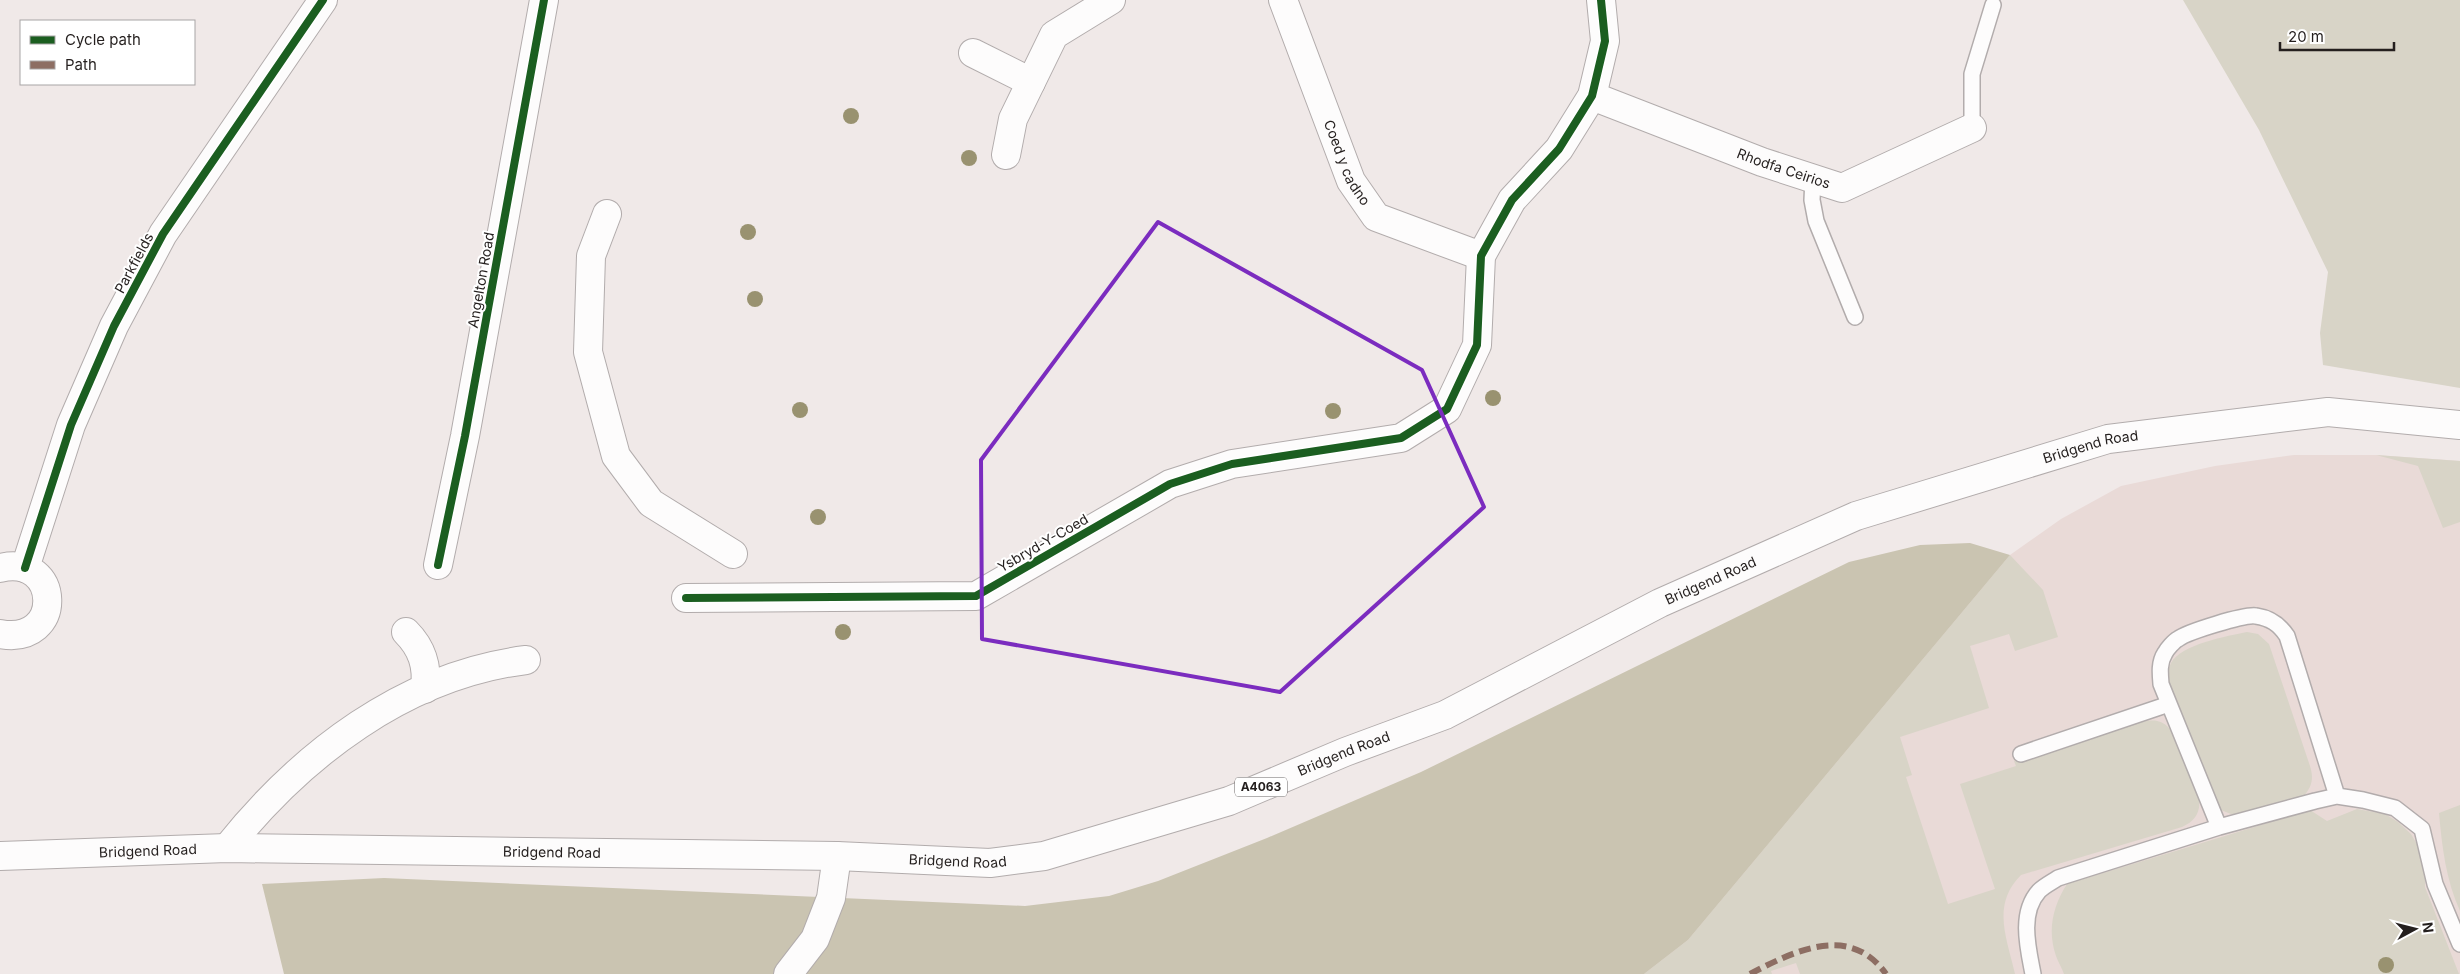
<svg xmlns="http://www.w3.org/2000/svg" width="2460" height="974" font-family="Inter,sans-serif">
	<style>
		.built { fill: #e9dad7 }
		.green { fill: #d8d4c7 }
		.forest { fill: #cac4b1 }
		.lines { fill: none; stroke-linecap: round; stroke-linejoin: round }
		.service-casing { stroke: #b2acac; stroke-width: 18 }
		.minor-casing { stroke: #b2acac; stroke-width: 30 }
		.primary-casing { stroke: #b2acac; stroke-width: 30 }
		.service { stroke: #fdfcfc; stroke-width: 15 }
		.minor { stroke: #fdfcfc; stroke-width: 28 }
		.primary { stroke: #fdfcfc; stroke-width: 28 }
		.quiet { stroke: #8d6e63; stroke-width: 6; stroke-dasharray: 12 6; stroke-linecap: butt }
		.cycleway-casing { stroke: #fff; stroke-width: 11 }
		.cycleway { stroke: #1b5e20; stroke-width: 8 }
		.tree { fill: #999270 }
		.marked { fill: none; stroke: #7b2cbf; stroke-width: 4; stroke-linejoin: round }
		.labels { text-anchor: middle; stroke-width: 4; stroke-linejoin: round; paint-order: stroke }
		.shield { fill: #fff; stroke: #666262; stroke-width: 1 }
		.shield-label { font-size: 12px; font-weight: bold; fill: #241f1e }
		.street-label { font-size: 14px; fill: #241f1e; stroke: #fff }
	</style>
	<rect width="100%" height="100%" fill="#f0e9e8"/>
	<!-- built -->
	<path class="built" d="M2294 455H2376L2460 461V974H1644L1688 940 2010 555 2061 519 2121 486 2215 466Z"/>
	<!-- green -->
	<path class="green" d="M2183 0H2460V388L2323 365 2320 333 2328 272 2259 130Z
		M2376 455 2460 461V522L2443 528 2418 466Z
		M2010 555 2043 590 2058 637 2015 651 2009 634 1970 646 1989 708 1900 737 1912 775 1906 777 1948 904 1995 889 1960 784 2016 766 2014 761 2141 722C2151 720 2159 719 2167 726 2178 736 2193 784 2199 799 2201 813 2194 822 2182 827L2021 875C1991 905 2007 938 2015 974H1800L1796 963 1771 971 1772 974H1644L1688 940Z
		M2247 632 2258 634 2269 644 2310 766C2314 779 2312 787 2303 797L2236 816 2221 810 2216 803 2169 682C2168 675 2168 669 2171 663 2181 644 2228 636 2247 632Z
		M2460 805V911C2446 880 2442 847 2439 813Z
		M2357 809 2385 814 2398 822 2411 834 2421 851 2425 868V887L2459 974H2064C2062 968 2058 962 2056 956 2047 930 2053 906 2067 884L2310 810 2327 821Z"/>
	<!-- forest -->
	<path class="forest" d="M1970 543 2010 555 1688 940 1644 974H284L262 884 384 878 1025 906 1109 896 1158 881 1267 838 1421 772 1849 562 1920 545Z"/>
	<g class="lines">
		<defs>
			<path id="service" d="M1972 128V74L1993 5
				M1813 179 1812 200 1816 221 1855 317
				M2021 754 2169 704
				M2219 827 2161 684C2160 673 2159 662 2165 653 2167 649 2174 641 2178 639 2187 632 2245 614 2256 616 2270 618 2279 624 2287 636L2337 796
				M2033 974C2028 948 2019 913 2039 891 2044 886 2052 882 2058 878L2219 827 2315 801 2337 796 2363 800 2395 808 2422 829 2435 884 2460 944"/>
			<g id="minor">
				<path id="s1" d="M1283 0 1351 181 1376 217 1481 256"/>
				<path d="M973 53 1031 82"/>
				<path id="s2" d="M1592 96 1762 162 1842 188 1972 128"/>
				<path d="M1006 155 1013 119 1054 35 1111 0"/>
				<path d="M607 214 591 256 588 352 616 456 651 503 733 554"/>
				<path d="M438 565 465 436 544 0"/>
				<path d="M0 568C61 553 65 646 0 634"/>
				<path d="M25 568 71 425 114 326 163 234 323 0"/>
				<path d="M686 598 976 596 1170 484 1232 464 1401 438 1447 409 1477 345 1481 256 1512 200 1559 149 1592 96 1605 41 1601 0"/>
				<path d="M406 632C422 648 428 666 425 689"/>
				<path d="M227 848C301 755 405 675 526 660"/>
				<path d="M788 974 815 939 831 898 837 856"/>
			</g>
			<g id="primary">
				<path id="s3" d="M0 856 227 848 837 856 990 863 1044 856 1229 801 1345 752 1445 715 1660 603 1856 516 2108 439 2328 412 2460 425"/>
			</g>
		</defs>
		<!-- service casing -->
		<use href="#service" class="service-casing"/>
		<!-- minor casing -->
		<use href="#minor" class="minor-casing"/>
		<!-- primary casing -->
		<use href="#primary" class="primary-casing"/>
		<!-- service -->
		<use href="#service" class="service"/>
		<!-- minor -->
		<use href="#minor" class="minor"/>
		<!-- primary -->
		<use href="#primary" class="primary"/>
		<!-- quiet -->
		<path class="quiet" d="M1750 974C1794 951 1850 923 1886 974"/>
		<defs>
			<path id="cycleway" d="M438 565 465 436 544 0
				M25 568 71 425 114 326 163 234 323 0
				M686 598 976 596 1170 484 1232 464 1401 438 1447 409 1477 345 1481 256 1512 200 1559 149 1592 96 1605 41 1601 0"/>
		</defs>
		<!-- cycleway casing -->
		<use href="#cycleway" class="cycleway-casing"/>
		<!-- cycleway -->
		<use href="#cycleway" class="cycleway"/>
	</g>
	<!-- trees -->
	<g class="tree">
		<circle cx="851" cy="116" r="8"/>
		<circle cx="969" cy="158" r="8"/>
		<circle cx="748" cy="232" r="8"/>
		<circle cx="755" cy="299" r="8"/>
		<circle cx="1493" cy="398" r="8"/>
		<circle cx="800" cy="410" r="8"/>
		<circle cx="1333" cy="411" r="8"/>
		<circle cx="818" cy="517" r="8"/>
		<circle cx="843" cy="632" r="8"/>
		<circle cx="2386" cy="965" r="8"/>
	</g>
	<!-- marked area -->
	<path class="marked" d="M1158 222 1422 370 1484 507 1280 692 982 639 981 460Z"/>
	<g class="labels">
		<!-- shield labels -->
		<rect class="shield" x="1235" y="777.5" width="52" height="19" rx="4"/>
		<g class="shield-label">
			<text x="1261" y="791">A4063</text>
		</g>
		<!-- street labels -->
		<g class="street-label">
			<text dy="5" stroke="none"><textPath href="#s1" startOffset="175">Coed y cadno</textPath></text>
			<text dy="5" stroke="none"><textPath href="#s2" startOffset="205">Rhodfa Ceirios</textPath></text>
			<text transform="translate(134 263) rotate(-62)" y="5">Parkfields</text>
			<text transform="translate(481 280) rotate(-80)" y="5">Angelton Road</text>
			<text dy="5" stroke="none"><textPath href="#s3" startOffset="2172">Bridgend Road</textPath></text>
			<text transform="translate(1043 543) rotate(-30)" y="5">Ysbryd-Y-Coed</text>
			<text dy="5" stroke="none"><textPath href="#s3" startOffset="1768">Bridgend Road</textPath></text>
			<text dy="5" stroke="none"><textPath href="#s3" startOffset="1362">Bridgend Road</textPath></text>
			<text dy="5" stroke="none"><textPath href="#s3" startOffset="148">Bridgend Road</textPath></text>
			<text dy="5" stroke="none"><textPath href="#s3" startOffset="552">Bridgend Road</textPath></text>
			<text dy="5" stroke="none"><textPath href="#s3" startOffset="958">Bridgend Road</textPath></text>
		</g>
	</g>
	<!-- legend -->
	<rect x="20" y="20" width="175" height="65" fill="#ffffff" stroke="#a7a5a5"/>
	<rect x="30" y="36" width="25" height="8" fill="#1b5e20" stroke="#a7a5a5"/>
	<text x="65" y="45" font-size="15" fill="#241f1e">Cycle path</text>
	<rect x="30" y="61" width="25" height="8" fill="#8d6e63" stroke="#a7a5a5"/>
	<text x="65" y="70" font-size="15" fill="#241f1e">Path</text>
	<!-- north arrow -->
	<g transform="translate(2415 929) rotate(83)" stroke="#ffffff" stroke-width="4" paint-order="stroke">
	<path d="M0-4L9 19L0 12L-9 19Z" fill="#241f1e"/>
	<text y="-8" font-size="14" font-weight="bold" text-anchor="middle" fill="#241f1e">N</text>
	</g>
	<!-- scale -->
	<path d="M2280 42v8h114v-8" fill="none" stroke="#241f1e" stroke-width="2.5"/>
	<text x="2288" y="42" font-size="15" fill="#241f1e" stroke="#ffffff" stroke-width="4" paint-order="stroke">20 m</text>
</svg>
